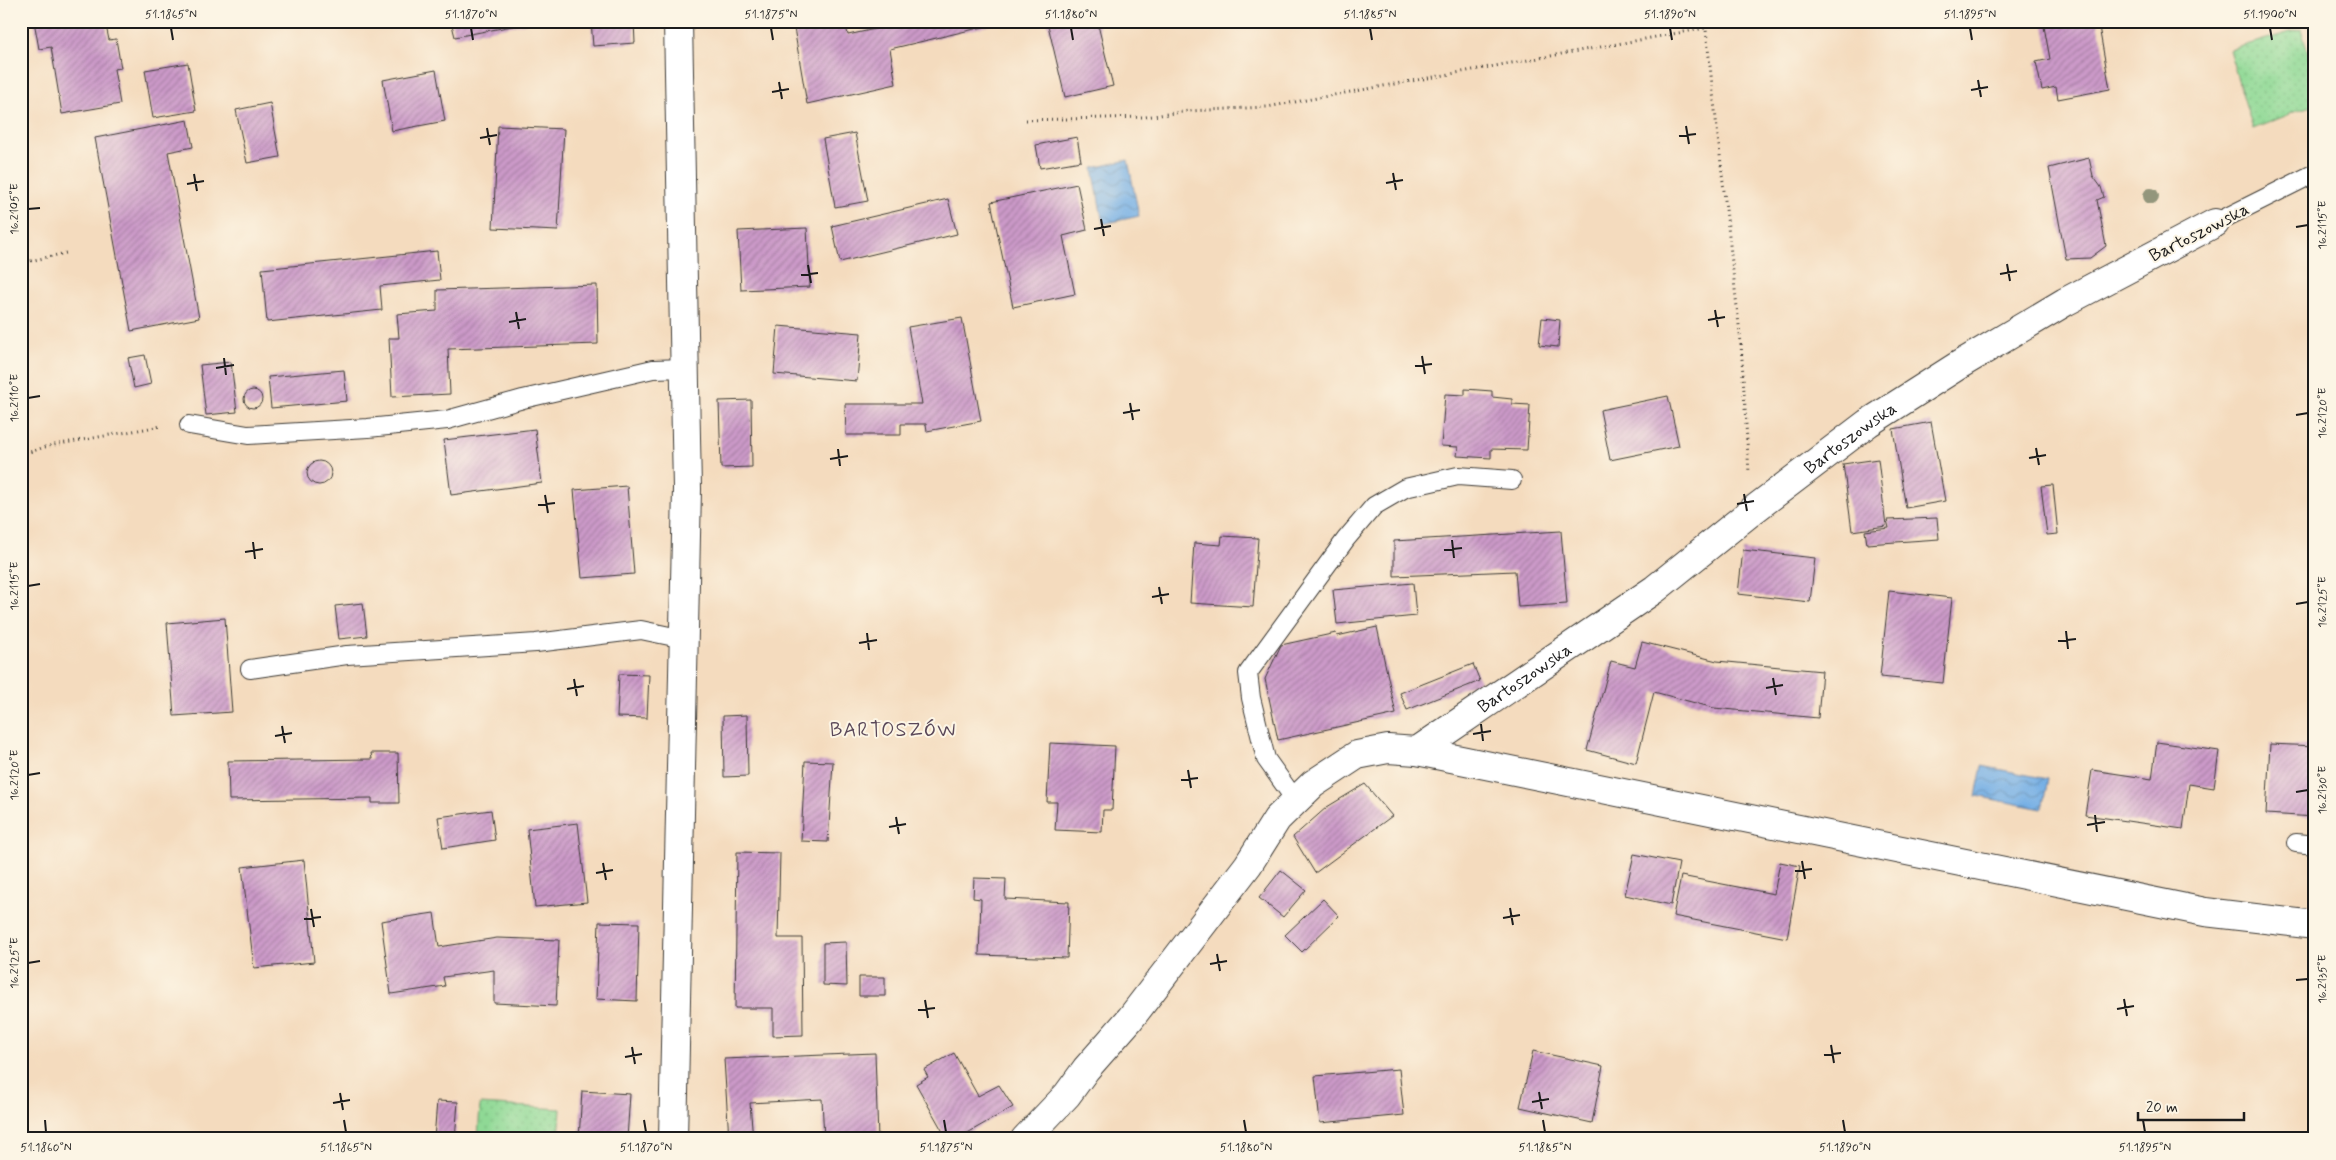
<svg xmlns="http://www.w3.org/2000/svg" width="2336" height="1160" font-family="Mynerve,sans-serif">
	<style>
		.green { fill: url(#green-dots); stroke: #567a58 }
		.water { fill: url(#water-waves); stroke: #486680 }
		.building { fill: url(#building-hatch) }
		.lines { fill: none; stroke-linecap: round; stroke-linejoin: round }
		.service-casing { stroke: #3c3934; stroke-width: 20 }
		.minor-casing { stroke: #3c3934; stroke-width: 30 }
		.path { stroke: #3c3934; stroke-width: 3; stroke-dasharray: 1 4; stroke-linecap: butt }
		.service { stroke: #fff; stroke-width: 18 }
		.minor { stroke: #fff; stroke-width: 28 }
		.tree { fill: #93967c }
		.ticks { fill: none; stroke: #1c1c1c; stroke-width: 2 }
		.labels { text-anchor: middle; stroke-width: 4; stroke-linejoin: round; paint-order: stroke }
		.street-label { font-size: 18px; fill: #1c1c1c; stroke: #fcf5e5 }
		.quarter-label { font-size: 20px; letter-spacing: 1px; fill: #5a4859; stroke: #fcf5e5 }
		.neatline { fill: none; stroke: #1c1c1c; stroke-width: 2 }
		.ticks-label { font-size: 12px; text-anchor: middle; fill: #1c1c1c }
	</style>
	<defs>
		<pattern id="green-dots" width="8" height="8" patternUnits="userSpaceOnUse" patternTransform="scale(1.25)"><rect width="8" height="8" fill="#8fd995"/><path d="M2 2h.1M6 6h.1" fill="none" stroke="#7bba80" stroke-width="1.8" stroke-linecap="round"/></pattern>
		<pattern id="water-waves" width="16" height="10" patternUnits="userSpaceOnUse" patternTransform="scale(1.25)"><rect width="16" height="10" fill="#75afe5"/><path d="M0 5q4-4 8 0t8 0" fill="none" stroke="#5f8eb9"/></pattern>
		<pattern id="building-hatch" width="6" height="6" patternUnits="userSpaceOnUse" patternTransform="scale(1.25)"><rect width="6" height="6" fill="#cc9ac9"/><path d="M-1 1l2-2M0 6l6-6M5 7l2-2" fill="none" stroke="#a57da2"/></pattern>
	</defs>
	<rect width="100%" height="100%" fill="#fcf5e5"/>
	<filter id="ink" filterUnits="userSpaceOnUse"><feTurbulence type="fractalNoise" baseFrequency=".02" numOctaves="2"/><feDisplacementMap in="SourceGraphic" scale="10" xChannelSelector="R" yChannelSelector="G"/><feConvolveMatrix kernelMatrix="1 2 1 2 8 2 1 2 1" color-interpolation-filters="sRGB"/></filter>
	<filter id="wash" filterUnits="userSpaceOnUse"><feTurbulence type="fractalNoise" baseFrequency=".0096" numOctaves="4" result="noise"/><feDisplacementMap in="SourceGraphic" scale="20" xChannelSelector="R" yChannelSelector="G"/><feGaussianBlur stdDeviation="1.12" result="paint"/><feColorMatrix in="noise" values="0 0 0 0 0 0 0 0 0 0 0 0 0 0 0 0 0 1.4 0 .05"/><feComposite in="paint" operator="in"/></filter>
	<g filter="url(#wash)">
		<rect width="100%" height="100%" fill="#f4dbbe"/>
		<!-- green -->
		<path class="green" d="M2301 29 2315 77V104L2253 129 2229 50Z
			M480 1104 561 1109 559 1139H478Z"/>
		<!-- water -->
		<path class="water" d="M1128 160 1139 216 1103 224 1093 168Z
			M1982 766 2048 779 2042 809 1976 796Z"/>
		<g id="blocks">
			<!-- building -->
			<path class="building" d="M34 21H105L109 40 116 39 121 68 114 69 120 104 62 114 51 47 39 49Z
				M451 21H533V22L455 37Z
				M591 21H634L635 43 593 46Z
				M798 21H845L848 35 884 27 883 21 1004 22 890 49 896 84 807 104 793 22Z
				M1047 21H1097L1113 86 1065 97Z
				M2043 21H2098L2110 89 2058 99 2056 87 2042 90 2036 62 2050 59Z
				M188 63 196 111 153 118 145 70Z
				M436 70 445 121 392 131 383 80Z
				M270 103 280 157 247 163 236 110Z
				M188 120 193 147 168 152 199 318 131 331 95 138Z
				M498 126 564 129 558 231 493 228Z
				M855 133 868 201 835 207 823 139Z
				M1077 137 1081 161 1040 168 1036 145Z
				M2089 158 2093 176 2101 187 2104 197 2097 200 2106 246 2090 258 2066 259 2049 168Z
				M1077 184 1087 230 1063 236 1075 294 1013 307 991 202Z
				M948 199 957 234 840 262 832 226Z
				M807 228 810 287 741 290 738 231Z
				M437 251 440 280 380 286 382 310 267 322 262 269Z
				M597 285 598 344 448 349 450 394 392 397 389 338H399L397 314 437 311V290Z
				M962 318 981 421 927 431 926 424H901V435H846L845 404H922L908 327Z
				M1542 318 1560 320 1558 347 1539 345Z
				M778 326 861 333 857 381 774 374Z
				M145 355 151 384 134 388 128 358Z
				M231 362 237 412 206 415 200 365Z
				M344 370 347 401 271 408 268 377Z
				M1465 389 1492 391V397L1512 399V404L1530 405 1527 450 1491 449V458L1457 456 1458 447 1441 446 1445 394 1465 395Z
				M244 399a9 9 0 1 1 18 0a9 9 0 1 1-18 0Z
				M1668 396 1679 446 1610 460 1600 410Z
				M751 400 752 467 721 468 719 401Z
				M1931 422 1945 501 1906 508 1893 429Z
				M535 429 542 483 451 495 444 440Z
				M1878 459 1886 526 1852 531 1843 464Z
				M307 473a12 12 0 1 1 24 0a12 12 0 1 1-24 0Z
				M2053 485 2058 534 2047 535 2041 486Z
				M627 486 634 574 582 578 574 490Z
				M1937 518 1939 539 1867 544 1865 531 1889 528 1887 520Z
				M1561 531 1567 604 1518 607 1515 571 1394 576V541Z
				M1222 536 1258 538 1253 607 1190 603 1194 543 1221 545Z
				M1743 550 1815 558 1810 602 1738 594Z
				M1413 583 1416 616 1337 624 1333 590Z
				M1889 591 1952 598 1943 683 1880 677Z
				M363 603 367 636 339 639 335 606Z
				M225 618 232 712 174 716 167 623Z
				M1377 627 1396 714 1278 740 1265 679 1281 645 1336 633 1337 636Z
				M1642 642 1717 661 1822 671 1818 718 1714 708 1654 692 1636 763 1587 750 1611 661 1635 667Z
				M1473 664 1480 681 1407 710 1400 693Z
				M619 674 649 675 647 718 617 717Z
				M747 715 748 776 724 777 723 716Z
				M2157 742 2219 751 2214 788 2189 784 2183 829 2085 815 2092 770 2152 779Z
				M1050 743 1115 746 1112 810H1103L1102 832 1055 830 1057 802H1047Z
				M2270 744 2315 746V817L2266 814Z
				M371 753H398L399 803H372V798L229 800 228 761 372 759Z
				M805 761 833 762 828 842 801 841Z
				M1365 784 1392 816 1315 873 1293 837 1327 807Z
				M491 810 495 840 443 848 438 817Z
				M578 823 587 902 535 907 527 829Z
				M737 852 780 853 778 938H802L803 1035 773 1036V1008H735Z
				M1634 854 1679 863 1671 905 1625 895Z
				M304 860 314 962 254 968 242 867Z
				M1780 862 1800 866 1787 938 1673 916 1681 876 1774 894Z
				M1281 870 1306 890 1283 917 1259 898Z
				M974 878 1006 879 1005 899 1069 902 1067 958 979 955 981 899 973 898Z
				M1323 899 1339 916 1302 952 1285 935Z
				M434 913 439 947 497 938 559 940 556 1006 494 1003V970L443 977 445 986 391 994 381 921Z
				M599 922 639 923 637 1001 596 999Z
				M846 942 847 986 823 985V943Z
				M859 977H885V996H859Z
				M1533 1051 1603 1066 1592 1123 1520 1107Z
				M875 1053 878 1139H824L822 1099 750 1103 753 1139H729L724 1059Z
				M954 1053 978 1096 999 1085 1013 1107 957 1139H947L916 1084 928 1077 924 1070Z
				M1399 1069 1404 1115 1320 1123 1315 1076Z
				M582 1091 630 1094 627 1139H579Z
				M437 1101 458 1102 455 1139H434Z"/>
		</g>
	</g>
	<g filter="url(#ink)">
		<use href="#blocks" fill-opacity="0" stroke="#3c3934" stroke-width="1"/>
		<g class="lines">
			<defs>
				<path id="service" d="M2215 223 2315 173
					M189 425 248 435 368 428 447 420 523 399 653 369 685 368
					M250 669 347 655 536 643 641 630 684 639
					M1296 801 1266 759 1251 698 1248 673 1346 539 1374 506 1405 488 1458 476 1512 480
					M2296 843 2315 845"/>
				<g id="minor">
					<path id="s1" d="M1417 751 1655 589 1752 511 1868 423 1959 365 2065 302 2215 223"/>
					<path d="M673 1139 687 489 678 21"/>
					<path d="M1025 1139 1067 1095 1086 1069 1130 1019 1248 865 1277 819 1313 784 1357 755 1388 749 1417 751 2205 912 2315 925"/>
				</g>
			</defs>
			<!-- service casing -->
			<use href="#service" class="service-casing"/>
			<!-- minor casing -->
			<use href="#minor" class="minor-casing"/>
			<!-- path -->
			<path class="path" d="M1705 21 1741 343 1749 473
				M2303 24 2315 22
				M1026 120 1145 117 1189 111 1267 107 1706 28
				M21 263 66 253
				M21 455 48 446 161 426"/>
			<!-- service -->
			<use href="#service" class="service"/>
			<!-- minor -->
			<use href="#minor" class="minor"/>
		</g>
		<!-- trees -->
		<circle class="tree" cx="2151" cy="196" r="8"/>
	</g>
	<!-- ticks -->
	<path class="ticks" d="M171 28 173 40M471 28 473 40M771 28 773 40M1071 28 1073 40M1370 28 1372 40M1670 28 1672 40M1970 28 1972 40M2270 28 2272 40M1978 80 1981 97M779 82 782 99M1971 90 1988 87M772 92 789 89M1686 126 1689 144M487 128 490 145M1679 136 1696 134M480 138 497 135M1393 173 1396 190M194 174 197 191M1386 183 1403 180M187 184 204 181M28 209 40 208M1101 219 1104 236M2296 227 2308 225M1094 229 1111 226M2007 264 2010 281M808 265 811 283M2000 274 2017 271M801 275 818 273M1715 310 1718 327M516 312 519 329M1708 320 1725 317M509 322 526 319M1422 356 1425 374M224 358 226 375M1415 366 1432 364M216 368 234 365M28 398 40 396M1130 403 1133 420M1123 413 1140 410M2296 415 2308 413M2036 448 2039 465M838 449 840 466M2029 458 2046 455M830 459 848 456M1744 494 1747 511M545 495 548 513M1737 504 1754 501M538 505 555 503M1452 540 1454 558M253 542 255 559M1444 550 1462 548M245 552 263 549M28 586 40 584M1159 587 1162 604M1152 597 1169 594M2296 604 2308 602M2066 631 2068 649M867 633 869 650M2058 641 2076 639M859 643 877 640M1773 678 1776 695M574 679 577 696M1766 688 1783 685M567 689 584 686M1481 724 1483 741M282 726 285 743M1473 734 1491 731M275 736 292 733M1188 770 1191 788M28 775 40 773M1181 780 1198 778M2296 792 2308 790M2095 815 2097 832M896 817 899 834M2087 825 2105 822M889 827 906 824M1802 861 1805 879M603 863 606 880M1795 871 1812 869M596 873 613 870M1510 908 1513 925M311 909 314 927M1503 918 1520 915M304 919 321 917M1217 954 1220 971M28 963 40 961M1210 964 1227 961M2296 980 2308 979M2124 999 2127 1016M925 1000 928 1018M2117 1009 2134 1006M918 1010 935 1008M1831 1045 1834 1063M632 1047 635 1064M1824 1055 1841 1053M625 1057 642 1054M1539 1092 1542 1109M340 1093 343 1110M1532 1102 1549 1099M333 1103 350 1100M45 1120 46 1132M344 1120 346 1132M644 1120 646 1132M944 1120 946 1132M1244 1120 1246 1132M1543 1120 1545 1132M1843 1120 1845 1132M2143 1120 2145 1132"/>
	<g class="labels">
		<!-- street labels -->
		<g class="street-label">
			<text transform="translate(2199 232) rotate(-27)" y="6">Bartoszowska</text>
			<text dy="6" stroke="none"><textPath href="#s1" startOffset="535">Bartoszowska</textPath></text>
			<text dy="6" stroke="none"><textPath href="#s1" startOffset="130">Bartoszowska</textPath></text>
		</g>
		<!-- quarter labels -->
		<g class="quarter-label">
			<text x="893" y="736">BARTOSZÓW</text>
		</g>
	</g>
	<!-- margin -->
	<rect width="2336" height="1160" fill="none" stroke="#fcf5e5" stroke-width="55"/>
	<!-- scale -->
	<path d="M2138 1112v8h106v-8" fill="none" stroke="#1c1c1c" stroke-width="2.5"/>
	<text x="2146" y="1112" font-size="15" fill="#1c1c1c" stroke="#fcf5e5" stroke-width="4" paint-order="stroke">20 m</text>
	<rect x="28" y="28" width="2280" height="1104" class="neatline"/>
	<g class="ticks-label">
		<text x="171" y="18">51.1865°N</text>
		<text x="471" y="18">51.1870°N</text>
		<text x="771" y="18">51.1875°N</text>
		<text x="1071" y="18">51.1880°N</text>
		<text x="1370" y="18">51.1885°N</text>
		<text x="1670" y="18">51.1890°N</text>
		<text x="1970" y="18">51.1895°N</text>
		<text x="2270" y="18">51.1900°N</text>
		<text transform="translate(14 209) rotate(-90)" y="4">16.2105°E</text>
		<text transform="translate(2322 225) rotate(-90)" y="4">16.2115°E</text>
		<text transform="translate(14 398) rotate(-90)" y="4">16.2110°E</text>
		<text transform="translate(2322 413) rotate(-90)" y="4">16.2120°E</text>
		<text transform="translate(14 586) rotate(-90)" y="4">16.2115°E</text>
		<text transform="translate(2322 602) rotate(-90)" y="4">16.2125°E</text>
		<text transform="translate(14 775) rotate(-90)" y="4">16.2120°E</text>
		<text transform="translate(2322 790) rotate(-90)" y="4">16.2130°E</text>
		<text transform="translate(14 963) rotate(-90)" y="4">16.2125°E</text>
		<text transform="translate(2322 979) rotate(-90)" y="4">16.2135°E</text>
		<text x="46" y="1151">51.1860°N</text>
		<text x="346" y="1151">51.1865°N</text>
		<text x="646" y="1151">51.1870°N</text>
		<text x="946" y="1151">51.1875°N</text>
		<text x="1246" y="1151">51.1880°N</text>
		<text x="1545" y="1151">51.1885°N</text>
		<text x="1845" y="1151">51.1890°N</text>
		<text x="2145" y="1151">51.1895°N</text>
	</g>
</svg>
